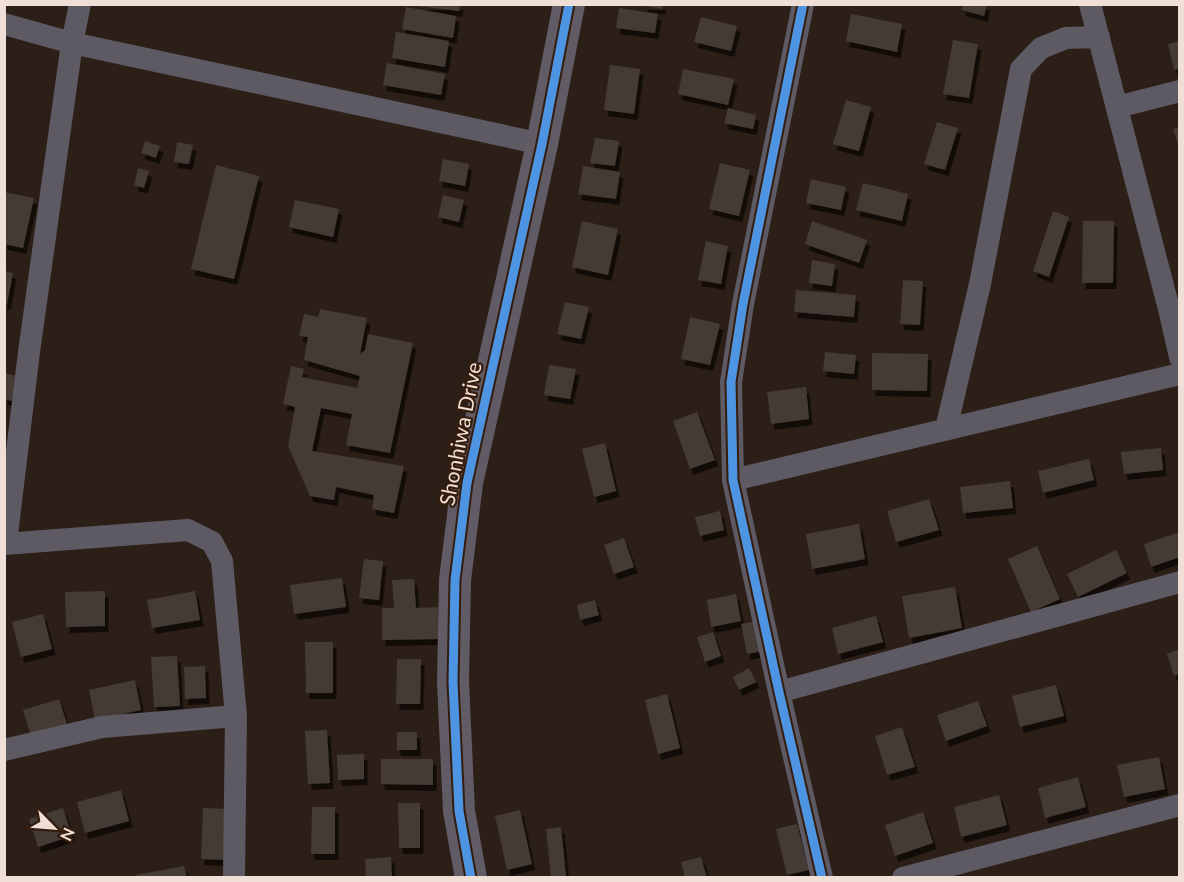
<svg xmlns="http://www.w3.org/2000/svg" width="1184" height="882" font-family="Lato,sans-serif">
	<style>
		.building { fill: #453a34; filter: url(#shadow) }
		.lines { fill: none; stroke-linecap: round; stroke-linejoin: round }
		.street { stroke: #5d5a64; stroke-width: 22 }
		.secondary { stroke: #615b65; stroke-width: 32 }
		.cycleway-casing { stroke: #351d0e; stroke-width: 13 }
		.cycleway { stroke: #4d94e3; stroke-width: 9 }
		.labels { text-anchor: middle; stroke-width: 4.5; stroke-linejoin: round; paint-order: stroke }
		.street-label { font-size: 21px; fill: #f0dfd6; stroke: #351d0e }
	</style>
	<defs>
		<filter id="shadow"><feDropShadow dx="3.5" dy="6" stdDeviation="0" flood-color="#0009"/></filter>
	</defs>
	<rect width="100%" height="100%" fill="#2c1f17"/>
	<!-- building -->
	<path class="building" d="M416 4H460L459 11 416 6Z
		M644 4H663L662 9 644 6Z
		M963 4H987L984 16 962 10Z
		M406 7 456 16 453 38 402 29Z
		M619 8 658 14 655 33 616 28Z
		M851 14 902 24 897 52 846 41Z
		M701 17 737 26 731 51 694 42Z
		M396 32 449 41 445 67 392 58Z
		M953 40 978 44 969 98 943 94Z
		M1180 41V68L1174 70 1168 44Z
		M387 63 445 74 441 95 383 85Z
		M610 65 640 69 634 114 604 110Z
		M683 69 734 79 728 105 678 94Z
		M846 100 871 107 859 151 833 144Z
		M728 108 756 115 753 129 724 123Z
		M937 122 958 128 945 170 924 164Z
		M1180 127V147H1179L1173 129Z
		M595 138 619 141 615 166 590 163Z
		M145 141 160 146 156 158 141 153Z
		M177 142 193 145 189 164 174 162Z
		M443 159 469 164 465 186 439 181Z
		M720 163 750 170 739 216 709 209Z
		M216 165 259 176 234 279 191 269Z
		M583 166 620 172 616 199 578 194Z
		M138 168 149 171 144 188 134 185Z
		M811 179 846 187 841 210 806 203Z
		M863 183 908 194 902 221 856 210Z
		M4 192 34 198 23 248 4 244Z
		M443 195 464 200 459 222 438 217Z
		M295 200 339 209 333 237 289 227Z
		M1053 211 1069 217 1049 277 1033 271Z
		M582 221 618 229 608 275 572 267Z
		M812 221 867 240 859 263 805 244Z
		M1083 221H1114L1113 283H1082Z
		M706 241 728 246 721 284 698 280Z
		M812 260 835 264 832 286 809 283Z
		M4 271 13 273 7 304H4Z
		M903 280 923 281 920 325 900 324Z
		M796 290 856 295 854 317 794 312Z
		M565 302 589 307 581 339 557 334Z
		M320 309 367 318 360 354 365 350 368 334 413 343 390 453 346 445 352 414 321 408 312 451 404 466 394 513 372 509 374 495 336 487 334 500 310 496 288 446 295 407 283 404 291 366 304 369 302 377 357 388 360 376 304 360 308 337 299 336 304 314 318 317Z
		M690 317 720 324 710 365 681 359Z
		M825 352 856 355 854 374 823 371Z
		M872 353 928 354 927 391 872 390Z
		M549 365 576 369 570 399 544 395Z
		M4 373 18 376 12 401 4 399Z
		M806 387 809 419 771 424 767 392Z
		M697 412 715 460 690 469 673 421Z
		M605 443 616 491 594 497 582 449Z
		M1161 448 1163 470 1124 474 1121 452Z
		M1089 459 1094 480 1043 493 1038 471Z
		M1010 481 1013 508 963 513 960 487Z
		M929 499 939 530 896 542 887 511Z
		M720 511 724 530 700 536 695 517Z
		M859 524 865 559 812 569 806 534Z
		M1180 532V557L1151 567 1144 544Z
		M624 538 634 567 614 574 604 545Z
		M1037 546 1060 599 1031 612 1008 559Z
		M1116 550 1127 573 1078 597 1067 574Z
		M364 559 383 561 379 600 359 598Z
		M342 578 346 607 294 614 290 585Z
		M414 579 416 608 438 607 439 639 382 640V608H394L392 580Z
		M955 587 962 628 909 638 902 596Z
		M105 591V626L66 627 65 592Z
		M195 591 200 620 152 628 147 600Z
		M736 594 741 621 711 627 707 600Z
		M595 600 599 615 580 620 577 605Z
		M43 614 52 649 21 657 12 622Z
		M876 616 883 642 838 654 832 628Z
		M757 621 763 651 747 654 741 624Z
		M713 632 721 656 705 662 697 637Z
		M305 642H333V693H306Z
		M1180 649V674L1174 676 1167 654Z
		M177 656 180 706 154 707 151 657Z
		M397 659H421L420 704H396Z
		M205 666 206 698 185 699 184 667Z
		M749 668 756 682 739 690 733 677Z
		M135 680 141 710 95 720 89 690Z
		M1056 685 1064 716 1020 727 1012 696Z
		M667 694 680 748 658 754 645 700Z
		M59 699 68 727 32 739 23 710Z
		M978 701 987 726 946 741 937 715Z
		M902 727 915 767 887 775 875 736Z
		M327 730 330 783 308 784 305 731Z
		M397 732H417V750H397Z
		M364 754V779L338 780 337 755Z
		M1159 757 1165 789 1124 797 1117 765Z
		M381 759H433V785L381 784Z
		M1078 777 1086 807 1045 818 1038 788Z
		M121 790 129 821 85 833 77 802Z
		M999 795 1007 825 961 837 954 807Z
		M398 803H420V848H399Z
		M312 807H335V854H311Z
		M63 808 72 836 38 847 29 819Z
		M203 808 228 809 226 860 201 859Z
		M520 810 532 864 507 870 495 816Z
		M923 812 933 843 895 856 885 825Z
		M797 824 809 870 787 875 776 829Z
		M561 827 566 876 551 878 546 829Z
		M391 857 392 878H366L365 859Z
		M701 857 707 878H685L681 862Z
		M184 866 187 878H136V875Z"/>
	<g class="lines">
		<!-- street -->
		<path class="street" d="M803 4 743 304 731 382 733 480 779 692 822 878
			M1090 4 1169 309 1180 357
			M4 24 72 43 542 144
			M1117 107 1180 91
			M946 429 980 284 1021 69 1041 48 1066 38 1099 37
			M733 480 1180 374
			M6 543 29 352 72 43 80 4
			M4 544 188 530 212 542 222 561 236 716 234 878
			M779 692 1180 582
			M4 750 102 727 236 716
			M903 878 1180 805"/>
		<!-- secondary -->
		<path class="secondary" d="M471 878 459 811 453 682 455 580 467 483 542 144 569 4"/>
		<defs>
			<path id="cycleway" d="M803 4 743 304 731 382 733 480 779 692 822 878
				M471 878 459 811 453 682 455 580 467 483 542 144 569 4"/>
		</defs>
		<!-- cycleway casing -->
		<use href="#cycleway" class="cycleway-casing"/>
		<!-- cycleway -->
		<use href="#cycleway" class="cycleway"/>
	</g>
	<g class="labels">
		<!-- street labels -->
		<g class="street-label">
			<text transform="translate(461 434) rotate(-79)" y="7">Shonhiwa Drive</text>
		</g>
	</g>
	<!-- border -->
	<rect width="1184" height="882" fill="none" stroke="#f0dfd6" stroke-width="12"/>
	<!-- north arrow -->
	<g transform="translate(54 828) rotate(115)" stroke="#351d0e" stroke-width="4.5" paint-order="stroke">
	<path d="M0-4.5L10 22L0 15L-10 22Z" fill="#f0dfd6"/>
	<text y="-9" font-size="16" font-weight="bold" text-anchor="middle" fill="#f0dfd6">N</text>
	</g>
</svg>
